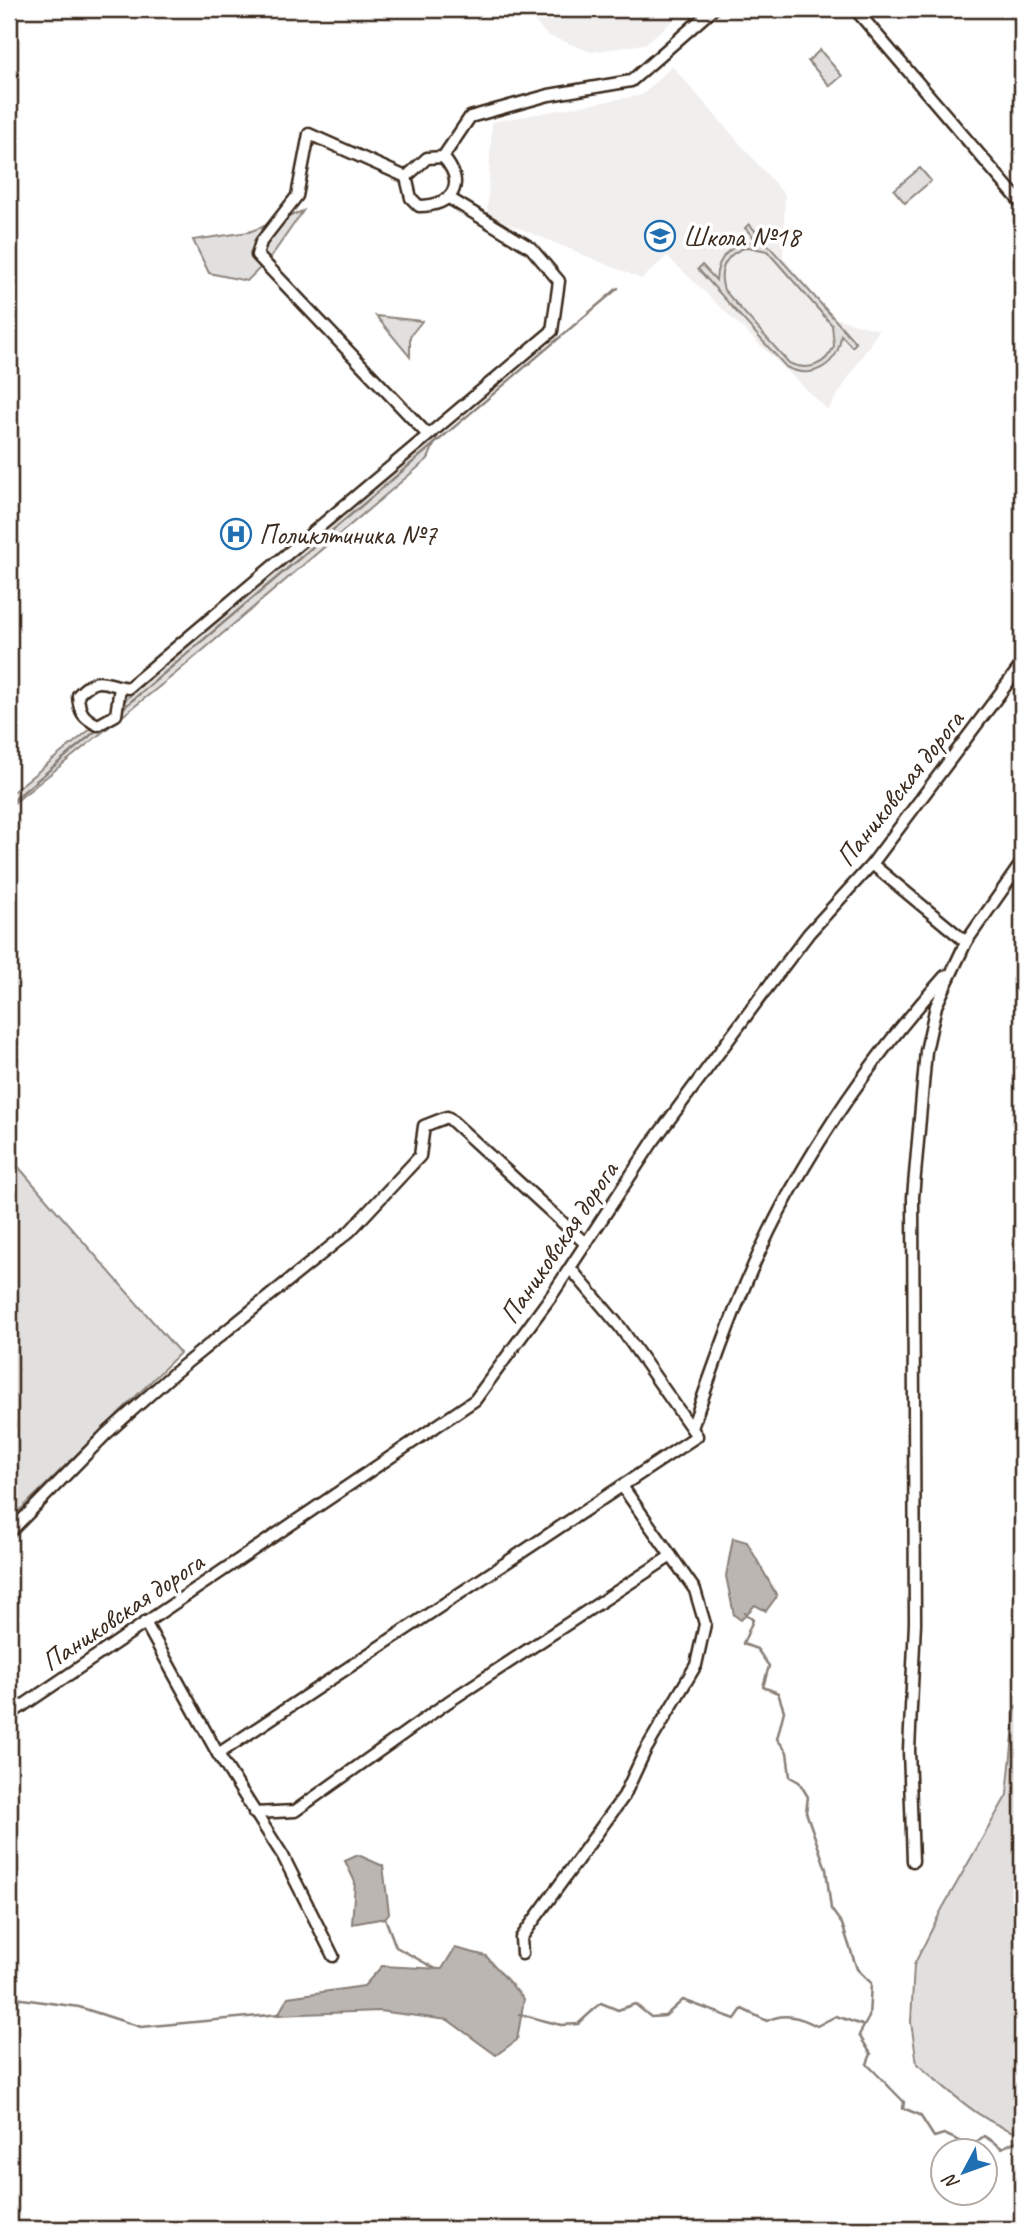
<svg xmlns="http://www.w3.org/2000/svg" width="1031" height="2238" viewBox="0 0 1031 2238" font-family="Caveat,sans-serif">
  <rect width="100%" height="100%" fill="#fff"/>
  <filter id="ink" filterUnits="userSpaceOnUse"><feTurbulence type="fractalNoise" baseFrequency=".0143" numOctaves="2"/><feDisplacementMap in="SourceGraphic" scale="14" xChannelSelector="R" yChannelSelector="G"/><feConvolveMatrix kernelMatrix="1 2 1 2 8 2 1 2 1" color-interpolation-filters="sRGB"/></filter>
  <g filter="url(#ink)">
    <g fill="#f1efee">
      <polygon points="523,9 687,9 645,44 591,52 547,35"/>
      <polygon points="672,66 785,195 783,258 835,318 879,330 828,410 667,256 642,279 487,215 492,122 642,95"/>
    </g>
    <g fill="#e2e0de" stroke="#8e857e" stroke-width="2" fill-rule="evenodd">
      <polygon points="820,50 842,76 830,86 808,61"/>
      <polygon points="920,168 931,181 905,203 894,190"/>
      <polygon points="303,211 270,258 247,281 209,273 193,240 249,232"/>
      <path d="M749,224L856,343L852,347L841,335C839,364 813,381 786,367L698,269L702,265L716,280C717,255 734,241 758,242L745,228ZM748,247L767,251L832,325L834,346C826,365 808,372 789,363L724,290C717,269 727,252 748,247Z"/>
      <polygon points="376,316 422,321 410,336 410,357"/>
      <polygon points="441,429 428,459 175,674 9,807 9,795 119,706 181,648"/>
      <polygon points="9,1156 180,1353 9,1521"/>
      <path d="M1016,1706H1022V2134C982,2125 948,2089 917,2064L911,2022L914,1965L942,1909L1007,1795Z"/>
    </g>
    <g fill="#bcb6b3" stroke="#887e77" stroke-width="2">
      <polygon points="733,1538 747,1542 777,1596 766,1611 755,1605 741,1620 734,1615 726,1576"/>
      <polygon points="358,1855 383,1866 389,1913 385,1918 352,1924 355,1882 345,1861"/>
      <polygon points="455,1948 486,1956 524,1999 517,2040 496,2055 448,2020 379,2011 278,2015 288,1997 364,1986 382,1966 442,1969"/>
    </g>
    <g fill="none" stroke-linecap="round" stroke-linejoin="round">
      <g stroke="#887e77" stroke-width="2.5">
        <polyline points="122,709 618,288"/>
        <polyline points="9,804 98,729"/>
        <polyline points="745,1613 753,1620 743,1644 757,1649 769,1666 763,1687 778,1693 784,1711 777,1739 787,1752 790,1777 799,1782 808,1797 806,1812 826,1869 831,1909 842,1924 857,1969 871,1983 869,2017 859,2035 871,2054 867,2064 904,2102 903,2108 920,2115 934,2137 944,2134 971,2146 984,2136 1002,2148 1022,2138"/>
        <polyline points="385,1918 396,1947 436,1969"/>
        <polyline points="9,1993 22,1999 79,2007 141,2027 280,2014"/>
        <path d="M519,2014L561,2025L578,2024L601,2003L618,2010L635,2004L651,2017L665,2016L683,2000L735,2019L742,2009L767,2021C784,2012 800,2017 817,2026L836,2016L862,2025"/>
      </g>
      <g stroke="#3b2a1e" stroke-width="15">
        <g id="minor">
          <polyline points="855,9 1022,204"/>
          <path d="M443,157C467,184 453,206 419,206L411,198L406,177L427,158L443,157L470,117L549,95L631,81L713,9"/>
          <polyline points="406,177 309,134 297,196 261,242 257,255 428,435"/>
          <path d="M120,687L116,715L98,725C83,718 79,712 78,695C98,673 105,685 128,688L552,331L559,281L531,248L449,198"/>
          <polyline points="872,864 966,942 936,1006 926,1051 913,1197 915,1623 909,1750 913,1861"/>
          <polyline points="966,942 1022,862"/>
          <path d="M692,1428C720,1348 748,1266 790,1192C833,1115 886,1041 945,976"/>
          <polyline points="9,1533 106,1434 174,1373 350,1231 420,1156 424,1126 447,1117 450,1119 586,1244"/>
          <polyline points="145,1622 218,1754 283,1856 333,1956"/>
          <polyline points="9,1715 475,1400 552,1295 652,1143 761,996 809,933 872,864 1022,664"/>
          <polyline points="218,1754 697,1436 620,1327 570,1268"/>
          <polyline points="254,1813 295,1811 448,1702 671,1556"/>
          <polyline points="522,1954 521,1938 624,1796 645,1751 696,1665 705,1624 695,1590 622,1486"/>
        </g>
      </g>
      <use href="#minor" stroke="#fff" stroke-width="10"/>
    </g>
  </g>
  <defs>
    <g id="school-ring" transform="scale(1.575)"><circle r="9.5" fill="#fff" stroke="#1f6fb2" stroke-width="1.5"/><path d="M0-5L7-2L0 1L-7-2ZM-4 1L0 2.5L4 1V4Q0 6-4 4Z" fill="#1f6fb2"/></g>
    <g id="hospital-ring" transform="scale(1.575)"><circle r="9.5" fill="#fff" stroke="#1f6fb2" stroke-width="1.5"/><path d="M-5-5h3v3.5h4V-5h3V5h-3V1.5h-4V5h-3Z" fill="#1f6fb2"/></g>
  </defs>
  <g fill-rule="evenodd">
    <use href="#school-ring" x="660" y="236"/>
    <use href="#hospital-ring" x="236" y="534"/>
  </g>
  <g text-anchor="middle" stroke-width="7" stroke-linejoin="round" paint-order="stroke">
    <g font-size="28" fill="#3b2a1e" stroke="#fff" text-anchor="start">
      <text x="683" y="246">Школа №18</text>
      <text x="259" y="544">Поликлтиника №7</text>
    </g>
    <g font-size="28" fill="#3b2a1e" stroke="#fff">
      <text transform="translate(899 788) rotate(-52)" y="10">Паниковская дорога</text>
      <text transform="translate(558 1242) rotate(-56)" y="10">Паниковская дорога</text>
      <text transform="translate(122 1611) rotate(-34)" y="10">Паниковская дорога</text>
    </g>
  </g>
  <rect width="1031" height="2238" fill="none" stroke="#fff" stroke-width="35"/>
  <rect x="18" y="18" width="996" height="2203" fill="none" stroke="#3b2a1e" stroke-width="2.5" filter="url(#ink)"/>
  <g transform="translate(964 2172) rotate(229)"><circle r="33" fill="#ffffff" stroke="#b1aaa5" stroke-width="2"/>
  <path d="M0-5L12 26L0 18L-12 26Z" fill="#1f6fb2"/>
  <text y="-10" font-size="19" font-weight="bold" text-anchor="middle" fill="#3b2a1e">N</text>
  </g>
</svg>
